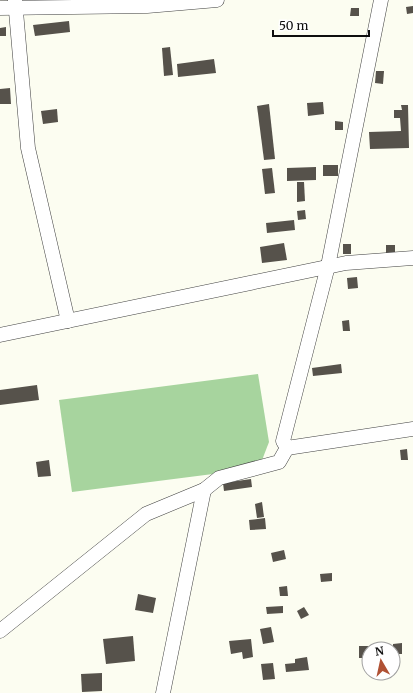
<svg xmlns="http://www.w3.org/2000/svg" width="413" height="693" viewBox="0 0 413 693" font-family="Merriweather,serif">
  <rect width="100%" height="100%" fill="#fcfdf1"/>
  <polygon fill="#a7d49e" points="258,374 269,442 259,468 72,492 59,400"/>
  <g fill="#56524b">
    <polygon points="413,6 413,13 407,14 406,7"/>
    <polygon points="351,8 359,8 359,16 350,16"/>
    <polygon points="69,21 70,32 35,36 33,25"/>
    <polygon points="6,27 6,36 0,36 0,28"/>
    <polygon points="170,47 173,75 164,76 162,48"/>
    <polygon points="214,59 216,73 178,77 177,64"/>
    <polygon points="376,71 384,71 383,84 375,83"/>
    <polygon points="10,88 11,104 0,104 0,89"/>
    <polygon points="323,102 324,114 308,116 307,103"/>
    <polygon points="269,104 275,159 264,160 257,106"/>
    <polygon points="401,105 408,105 409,148 370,149 369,132 401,131 400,118 394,118 394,110 402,110"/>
    <polygon points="57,109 58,122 43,124 41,111"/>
    <polygon points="335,121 343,122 343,130 335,130"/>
    <rect x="323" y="165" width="15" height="11"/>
    <polygon points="316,167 316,180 287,181 287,168"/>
    <polygon points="272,168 275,193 265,194 262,169"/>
    <polygon points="297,182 304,182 305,201 297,202"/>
    <polygon points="305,210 306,219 298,220 297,211"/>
    <polygon points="294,220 295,230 267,233 266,223"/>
    <polygon points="284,243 287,260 262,263 260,247"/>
    <rect x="343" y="244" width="8" height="10"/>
    <rect x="386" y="245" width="9" height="8"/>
    <polygon points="357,277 358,288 348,289 347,278"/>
    <polygon points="349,320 350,331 343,331 342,321"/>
    <polygon points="341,364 342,373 313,376 312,368"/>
    <polygon points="37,385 39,400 0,405 0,390"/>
    <polygon points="407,449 408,460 401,460 400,450"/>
    <polygon points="49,460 51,476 38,477 36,462"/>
    <polygon points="251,479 252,487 224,491 223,483"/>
    <polygon points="262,502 264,517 257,518 255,504"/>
    <polygon points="265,518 266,529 250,530 249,520"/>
    <polygon points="284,550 286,559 273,562 271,553"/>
    <polygon points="332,573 332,581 321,582 320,574"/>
    <polygon points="287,586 288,596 280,596 279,587"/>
    <polygon points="138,594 156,598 153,613 135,610"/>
    <polygon points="283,606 283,613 267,614 266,607"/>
    <polygon points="304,607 309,615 301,619 297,611"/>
    <polygon points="271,627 274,642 263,644 260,629"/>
    <polygon points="133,636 135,661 106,664 103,639"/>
    <polygon points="251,639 253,657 243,659 242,652 231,654 229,641"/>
    <polygon points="402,643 402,654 393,654 393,644"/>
    <polygon points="359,646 371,646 371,649 369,649 369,658 359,658"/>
    <polygon points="307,657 309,670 286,672 285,664 295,663 295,659"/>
    <polygon points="273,663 275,679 263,680 261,664"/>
    <polygon points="102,673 102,691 82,692 81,674"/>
  </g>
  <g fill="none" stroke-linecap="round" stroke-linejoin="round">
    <g stroke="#414141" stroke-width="15">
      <g id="street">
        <polyline points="15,0 28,148 68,321"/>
        <polyline points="381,0 328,266 283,441 287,448 413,429"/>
        <polyline points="0,8 147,6 217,0"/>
        <polyline points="0,335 346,263 413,258"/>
        <polyline points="0,631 146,514 204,490 219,478 279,462 287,448"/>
        <polyline points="163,693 204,490"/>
      </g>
    </g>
    <use href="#street" stroke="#fff" stroke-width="14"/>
  </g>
  <g transform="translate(381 661) rotate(351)"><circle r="19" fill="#ffffff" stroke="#9f9f9f"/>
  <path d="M0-3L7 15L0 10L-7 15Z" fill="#b05134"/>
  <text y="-6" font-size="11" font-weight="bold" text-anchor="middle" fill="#0e0e0e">N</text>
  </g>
  <path d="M273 30v6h96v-6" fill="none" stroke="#0e0e0e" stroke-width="2"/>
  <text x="279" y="30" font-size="12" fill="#0e0e0e" stroke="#ffffff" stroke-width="3" paint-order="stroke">50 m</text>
</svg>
